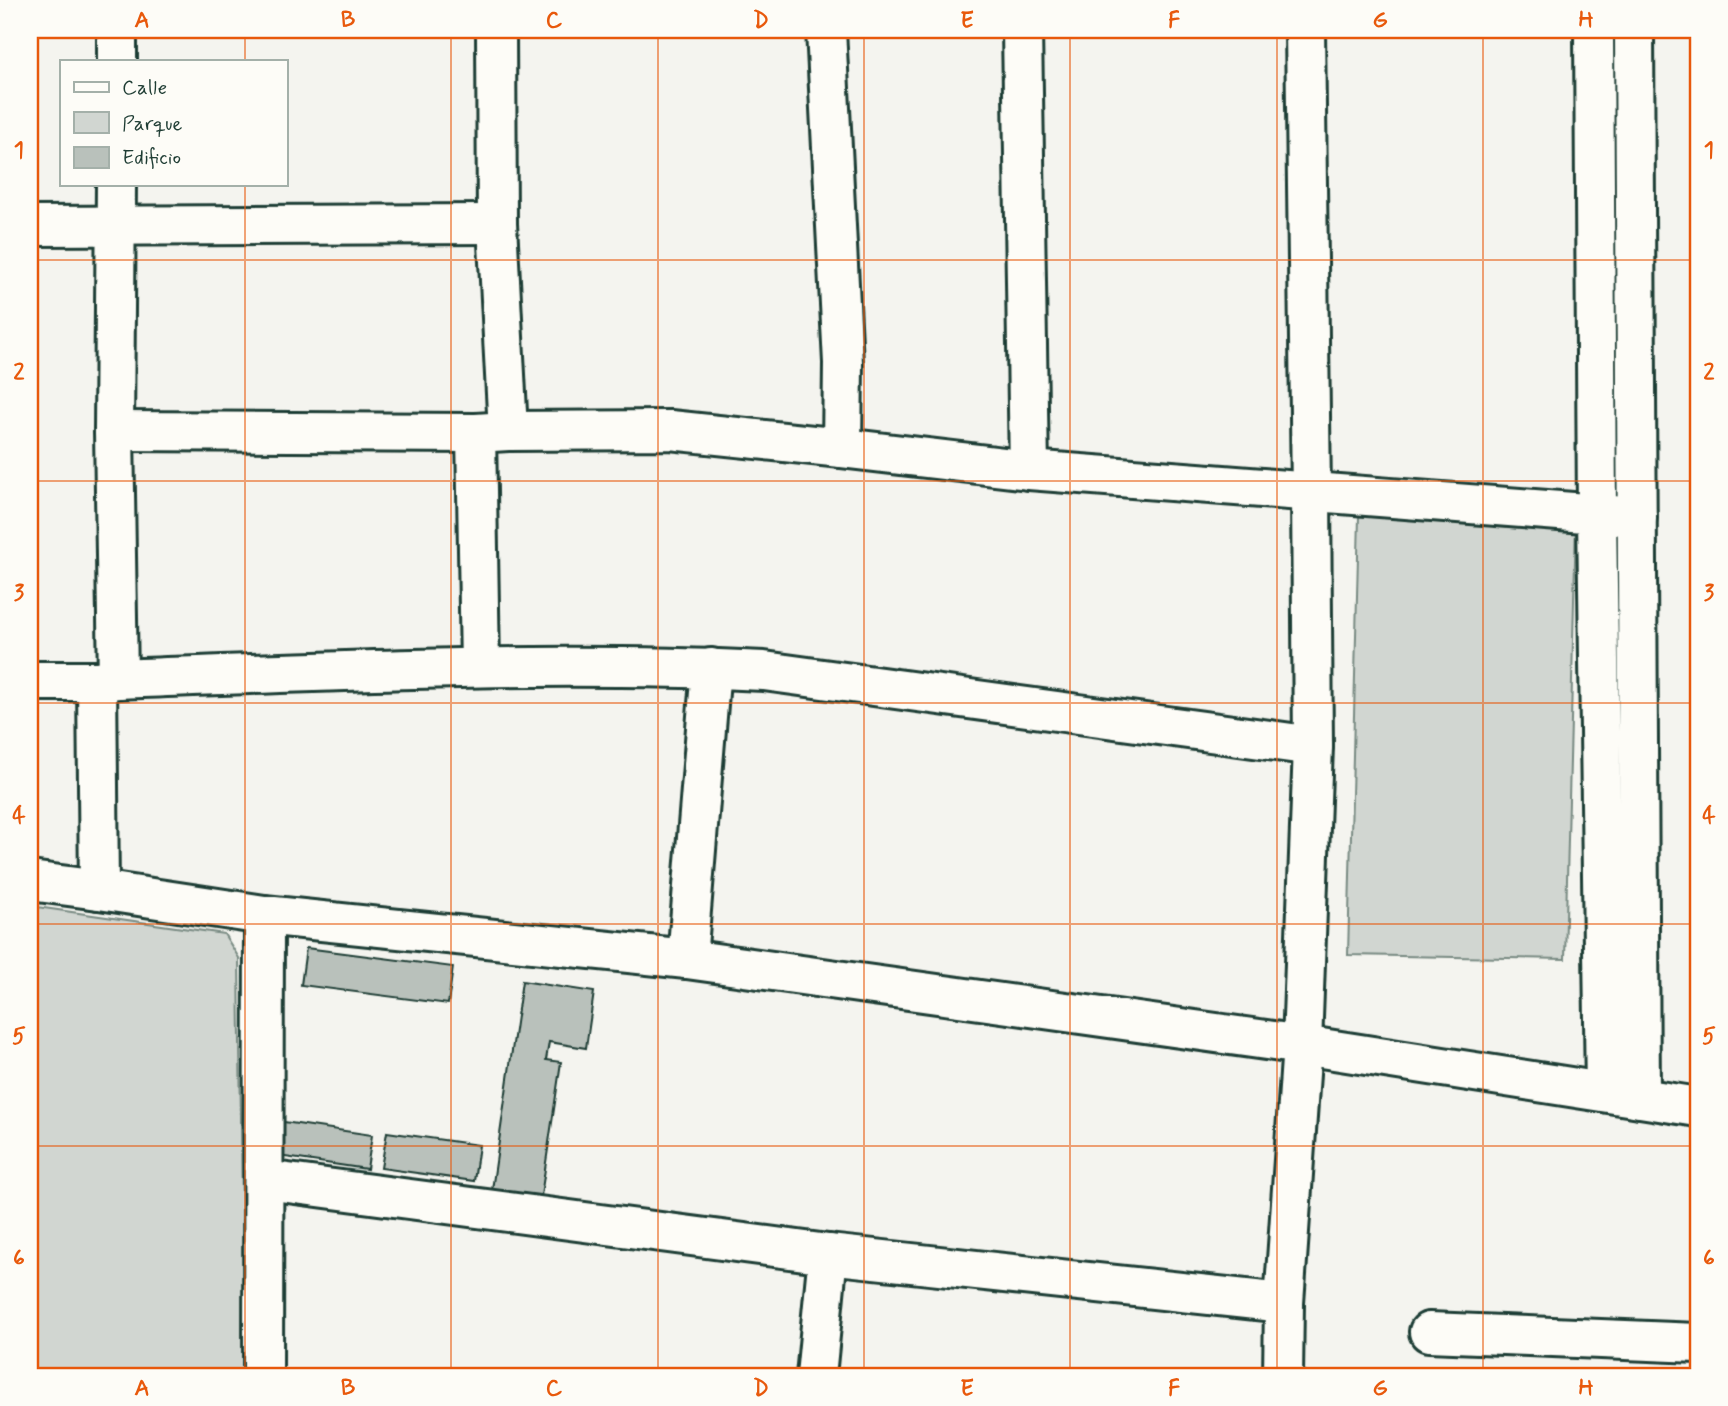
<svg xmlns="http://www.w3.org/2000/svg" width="1728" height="1406" viewBox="0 0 1728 1406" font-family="Mynerve,sans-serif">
  <rect width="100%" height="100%" fill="#f4f4ef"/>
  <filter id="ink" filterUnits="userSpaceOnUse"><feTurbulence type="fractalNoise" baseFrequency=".0143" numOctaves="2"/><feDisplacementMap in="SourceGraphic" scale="14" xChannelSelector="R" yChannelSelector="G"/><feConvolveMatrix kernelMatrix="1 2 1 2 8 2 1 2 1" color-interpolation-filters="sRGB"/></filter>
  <g filter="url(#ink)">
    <g fill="#d1d6d1" stroke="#788a82" stroke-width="2">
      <polygon points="1359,516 1576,521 1565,959 1348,955"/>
      <polygon points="30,906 224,934 239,958 244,1376 30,1376"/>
    </g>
    <g fill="#b9c1bb" stroke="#1f3d34" stroke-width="2">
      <polygon points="306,948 453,967 448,1004 301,985"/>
      <polygon points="522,981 594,992 586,1048 549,1042 546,1060 561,1062 541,1196 492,1190"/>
      <polygon points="284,1122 372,1135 367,1169 278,1156"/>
      <polygon points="387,1132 479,1145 474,1181 381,1168"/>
    </g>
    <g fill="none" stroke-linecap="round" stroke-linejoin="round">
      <g stroke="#1f3d34" stroke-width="44">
        <g id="minor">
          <polyline points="496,30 497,224 508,431"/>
          <polyline points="826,30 843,363 842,448"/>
          <polyline points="1022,30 1029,470"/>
          <polyline points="1594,30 1597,514 1605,1092"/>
          <polyline points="1634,30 1640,1098"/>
          <polyline points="117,61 117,30"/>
          <polyline points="116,184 114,431 118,679"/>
          <polyline points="30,226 497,224"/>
          <polyline points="114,431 476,433 508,431 670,430 842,448 1029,470 1637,517"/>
          <polyline points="476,433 480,666"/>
          <path d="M30,681H97L118,679C333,671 549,661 764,671L1313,746"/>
          <polyline points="97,681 99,890"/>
          <polyline points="30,881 99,890 264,915 687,959 1302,1045 1698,1107"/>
          <polyline points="687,959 711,668"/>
          <polyline points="265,1180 828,1254 1284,1303"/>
          <polyline points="1429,1332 1698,1343"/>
          <polyline points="263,1376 264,915"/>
          <polyline points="816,1376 828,1254"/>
          <polyline points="1283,1376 1284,1303 1302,1045 1313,746 1311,492 1305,30"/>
        </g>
      </g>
      <use href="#minor" stroke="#fdfcf7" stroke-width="38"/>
    </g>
  </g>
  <path fill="none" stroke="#e8590c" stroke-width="2" stroke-opacity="0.55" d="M245,30V61M451,30V1376M658,30V1376M864,30V1376M1070,30V1376M1277,30V1376M1483,30V1376M245,184V1376M30,260H1698M30,481H1698M30,703H1698M30,924H1698M30,1146H1698"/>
  <rect width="1728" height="1406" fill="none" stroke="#fdfcf7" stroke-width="77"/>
  <rect x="60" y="60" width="228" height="126" fill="#fdfcf7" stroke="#a4b0a9" stroke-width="2"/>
  <rect x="74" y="82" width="35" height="10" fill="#fdfcf7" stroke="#a4b0a9" stroke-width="2"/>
  <text x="122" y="94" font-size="21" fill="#1f3d34">Calle</text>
  <rect x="74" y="112" width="35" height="21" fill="#d1d6d1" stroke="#a4b0a9" stroke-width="2"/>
  <text x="122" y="130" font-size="21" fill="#1f3d34">Parque</text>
  <rect x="74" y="147" width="35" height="21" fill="#b9c1bb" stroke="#a4b0a9" stroke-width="2"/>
  <text x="122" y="164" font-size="21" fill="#1f3d34">Edificio</text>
  <rect x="38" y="38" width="1652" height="1330" fill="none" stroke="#e8590c" stroke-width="2.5"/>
  <g font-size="23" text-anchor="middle" font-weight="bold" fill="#e8590c">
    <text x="142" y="27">A</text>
    <text x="348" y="27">B</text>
    <text x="554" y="27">C</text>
    <text x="761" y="27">D</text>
    <text x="967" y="27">E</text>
    <text x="1174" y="27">F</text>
    <text x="1380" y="27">G</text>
    <text x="1586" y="27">H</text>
    <text x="19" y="157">1</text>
    <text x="1709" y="157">1</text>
    <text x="19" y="379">2</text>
    <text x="1709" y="379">2</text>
    <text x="19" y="600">3</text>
    <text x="1709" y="600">3</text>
    <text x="19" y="822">4</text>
    <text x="1709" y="822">4</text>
    <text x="19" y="1043">5</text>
    <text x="1709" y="1043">5</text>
    <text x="19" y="1265">6</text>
    <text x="1709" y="1265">6</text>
    <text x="142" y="1395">A</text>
    <text x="348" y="1395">B</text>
    <text x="554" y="1395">C</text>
    <text x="761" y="1395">D</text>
    <text x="967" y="1395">E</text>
    <text x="1174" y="1395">F</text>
    <text x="1380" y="1395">G</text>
    <text x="1586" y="1395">H</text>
  </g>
</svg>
